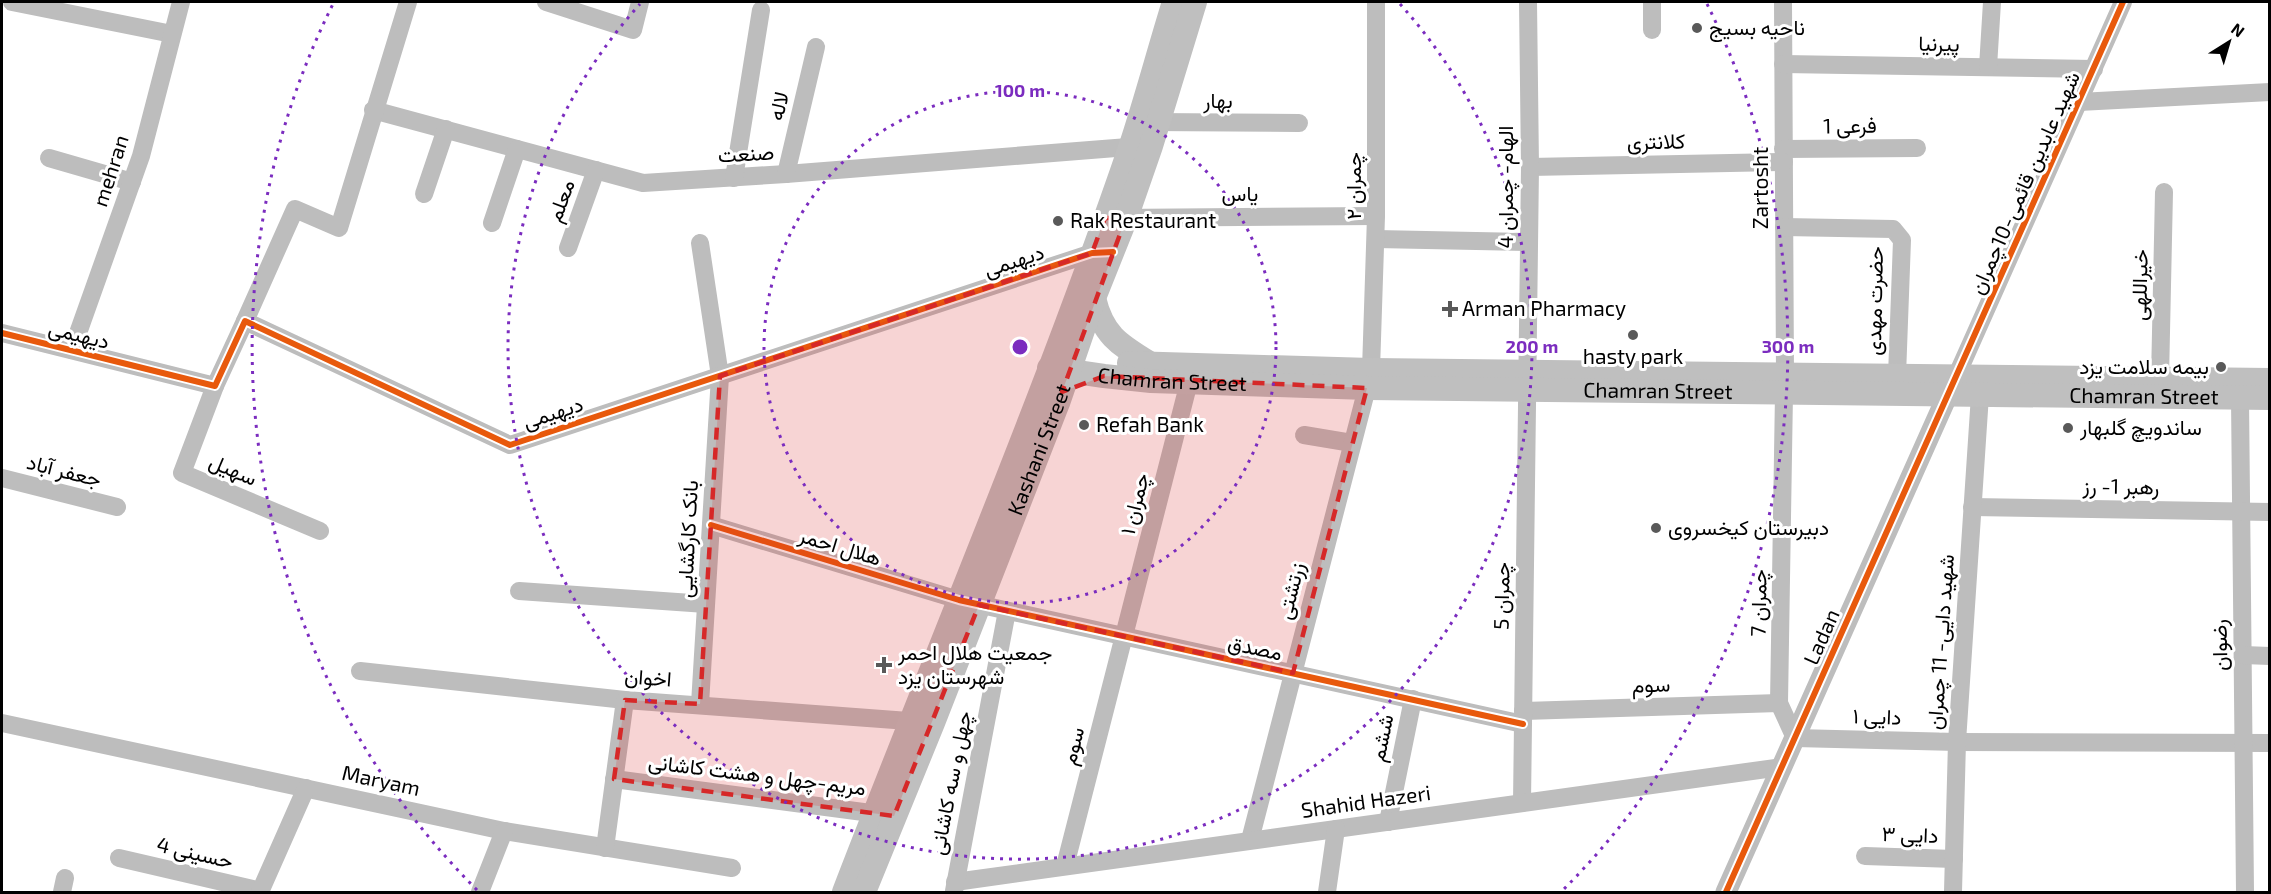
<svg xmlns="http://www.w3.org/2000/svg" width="2271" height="894" viewBox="0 0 2271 894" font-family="'Exo 2',Vazirmatn,sans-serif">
  <rect width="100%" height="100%" fill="#fff"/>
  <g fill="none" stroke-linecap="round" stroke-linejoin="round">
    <g stroke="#bdbdbd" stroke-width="18">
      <polyline points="12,2 172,34"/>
      <polyline points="546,2 633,30 640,2"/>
      <polyline points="1783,2 1785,375"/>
      <polyline points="1652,30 1652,2"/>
      <polyline points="1783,64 2094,69"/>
      <polyline points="1988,67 1992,2"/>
      <polyline points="2079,102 2270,92"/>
      <polyline points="373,110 643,183 786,174 1141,146"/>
      <polyline points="1148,122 1299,123"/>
      <polyline points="1783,149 1917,148"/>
      <polyline points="49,158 132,182"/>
      <polyline points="1530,167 1784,162"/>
      <polyline points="786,174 816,47"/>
      <polyline points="734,178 761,10"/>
      <polyline points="424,194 446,129"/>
      <polyline points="1114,218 1376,216"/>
      <polyline points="492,223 517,149"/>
      <polyline points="1784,227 1893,229 1902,240 1897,376"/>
      <polyline points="1376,239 1529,242"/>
      <polyline points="700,243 720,376 700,704"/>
      <polyline points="568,248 596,170"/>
      <polyline points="245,321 295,209 339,228 408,2"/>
      <polyline points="2,333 215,386 245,321 510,445 1092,253 1103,252"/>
      <polyline points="72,350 141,156 181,2"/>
      <polyline points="1371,370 1376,216 1376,2"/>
      <polyline points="2160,379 2164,192"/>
      <polyline points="215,386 182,473 320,531"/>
      <polyline points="1952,386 2123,2"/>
      <polyline points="1784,393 1779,703 1795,738 1957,742 2270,743"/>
      <polyline points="2240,398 2245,892"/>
      <polyline points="1304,435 1352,443"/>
      <polyline points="2,478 117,507"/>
      <polyline points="1972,507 2270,512"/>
      <polyline points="711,525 959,600 1523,724"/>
      <polyline points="519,591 706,604"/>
      <polyline points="2243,655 2270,656"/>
      <polyline points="360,671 625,700 922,722"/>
      <polyline points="1523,711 1779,703"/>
      <polyline points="2,723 504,831 732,868"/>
      <polyline points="614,779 886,815"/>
      <polyline points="1522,803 1530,167 1528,2"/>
      <polyline points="1388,822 1413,699"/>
      <polyline points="1250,840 1367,388"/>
      <polyline points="605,848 625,700"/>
      <polyline points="1865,856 1954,859"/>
      <polyline points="119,858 261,891"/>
      <polyline points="1065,866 1189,382"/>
      <polyline points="955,882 1782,767"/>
      <polyline points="954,891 1007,611"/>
      <polyline points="62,892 65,878"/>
      <polyline points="260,892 306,788"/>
      <polyline points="480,892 504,831"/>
      <polyline points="1327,892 1336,829"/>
      <polyline points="1953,892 1957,742 1980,395"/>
    </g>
    <polyline stroke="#bdbdbd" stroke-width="21" points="1726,892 1948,394"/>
    <g stroke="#bfbfbf" stroke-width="24">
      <path d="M1094,298C1103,336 1120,345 1151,364"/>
      <polyline points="1129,363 1371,370 2270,380"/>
      <path id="s1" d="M1049,368L1104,376L1151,381L1367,388L2270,398"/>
      <path d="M844,892C939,645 1044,399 1130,148C1146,100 1159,50 1174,2"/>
      <path id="s2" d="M864,892L933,723L1058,403L1094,298L1126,218L1151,146L1195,2"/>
    </g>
    <g stroke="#fff" stroke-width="10">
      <g id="cycleway">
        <polyline points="2,333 215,386 245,321 510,445 1092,253 1113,252"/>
        <polyline points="711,525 959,600 1523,724"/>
        <polyline points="1726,892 2123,2"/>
      </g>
    </g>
    <use href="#cycleway" stroke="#e8590c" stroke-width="6"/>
  </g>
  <path fill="#d62828" fill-opacity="0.2" stroke="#d62828" stroke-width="4.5" stroke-dasharray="12 8" stroke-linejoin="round" d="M1105,218H1126L1062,392L1104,376L1367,388L1293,673L979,605L894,816L614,779L625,700L700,704L720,376L1092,253Z"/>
  <g fill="none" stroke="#7b2cbf" stroke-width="3" stroke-dasharray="3 6">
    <circle cx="1020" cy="347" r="256"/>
    <path d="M1400 4A512 512 0 1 1 640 4"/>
    <path d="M477 890A768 768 0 0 1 333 4M1707 4A768 768 0 0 1 1563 890"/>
  </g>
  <g fill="#595959" stroke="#fff" stroke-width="2">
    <circle cx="1697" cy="28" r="6"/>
    <circle cx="1058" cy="221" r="6"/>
    <path d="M1447 300h6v6h6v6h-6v6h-6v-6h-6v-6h6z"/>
    <circle cx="1633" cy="335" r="6"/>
    <circle cx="2221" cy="367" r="6"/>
    <circle cx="1084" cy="425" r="6"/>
    <circle cx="2068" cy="428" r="6"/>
    <circle cx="1656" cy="528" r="6"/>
    <path d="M881 656h6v6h6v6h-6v6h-6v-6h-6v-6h6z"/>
  </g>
  <g text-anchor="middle" stroke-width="6" stroke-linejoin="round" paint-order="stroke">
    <g font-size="21" fill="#000" stroke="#fff" text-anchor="start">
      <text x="1709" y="35">ناحیه بسیج</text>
      <text x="1070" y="228">Rak Restaurant</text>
      <text x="1462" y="316">Arman Pharmacy</text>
      <text x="1633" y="364" text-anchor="middle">hasty park</text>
      <text x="2209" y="374" text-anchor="end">بيمه سلامت يزد</text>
      <text x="1096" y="432">Refah Bank</text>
      <text x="2080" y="435">ساندویچ گلبهار</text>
      <text x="1668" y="535">دبیرستان کیخسروی</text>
      <text x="898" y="660">جمعیت هلال احمر<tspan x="898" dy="24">شهرستان یزد</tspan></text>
    </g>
    <g font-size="21" fill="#000" stroke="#fff">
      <text transform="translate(1939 44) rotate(1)" y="7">پیرنیا</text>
      <text x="1218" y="108">بهار</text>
      <text transform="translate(779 106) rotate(-77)" y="7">لاله</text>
      <text transform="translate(1850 126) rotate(-1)" y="7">فرعی 1</text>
      <text transform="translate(1656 142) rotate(-1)" y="7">کلانتری</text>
      <text transform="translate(746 154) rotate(-3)" y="7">صنعت</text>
      <text transform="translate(111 171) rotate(-72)" y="7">mehran</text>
      <text transform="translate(2025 183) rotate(-66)" y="7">شهید عابدین قائمی-10چمران</text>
      <text transform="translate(1354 186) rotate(-90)" y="7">چمران ۲</text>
      <text transform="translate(1506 187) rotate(-90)" y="7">الهام- چمران 4</text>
      <text transform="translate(1761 188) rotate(-90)" y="7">Zartosht</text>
      <text x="1240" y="201">یاس</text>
      <text transform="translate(561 201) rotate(-70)" y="7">معلم</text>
      <text transform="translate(1014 261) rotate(-18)" y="7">دیهیمی</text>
      <text transform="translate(2140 285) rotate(-89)" y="7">خیراللهی</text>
      <text transform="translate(1875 301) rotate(-89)" y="7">حضرت مهدی</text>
      <text transform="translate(79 335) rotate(14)" y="7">دیهیمی</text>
      <text dy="7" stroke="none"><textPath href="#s1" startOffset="124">Chamran Street</textPath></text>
      <text dy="7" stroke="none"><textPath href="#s1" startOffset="610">Chamran Street</textPath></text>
      <text dy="7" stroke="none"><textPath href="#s1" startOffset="1096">Chamran Street</textPath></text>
      <text transform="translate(553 413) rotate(-18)" y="7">دیهیمی</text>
      <text dy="7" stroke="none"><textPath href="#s2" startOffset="476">Kashani Street</textPath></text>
      <text transform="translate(233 470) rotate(23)" y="7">سهیل</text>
      <text transform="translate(64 471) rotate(14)" y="7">جعفر آباد</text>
      <text transform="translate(2121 487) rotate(1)" y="7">رهبر 1- رز</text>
      <text transform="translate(1135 504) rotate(-76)" y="7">چمران ۱</text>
      <text transform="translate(688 539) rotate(-87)" y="7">بانک کارگشایی</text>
      <text transform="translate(840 547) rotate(17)" y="7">هلال احمر</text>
      <text transform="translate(1291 591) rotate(-76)" y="7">زرتشتی</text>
      <text transform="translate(1502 596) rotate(-89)" y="7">چمران 5</text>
      <text transform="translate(1759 603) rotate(-89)" y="7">چمران 7</text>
      <text transform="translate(1822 637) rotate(-66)" y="7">Ladan</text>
      <text transform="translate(1941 642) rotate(-86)" y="7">شهید دایی- 11 چمران</text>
      <text transform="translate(2220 645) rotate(-91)" y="7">رضوان</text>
      <text transform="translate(1255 648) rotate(12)" y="7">مصدق</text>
      <text transform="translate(648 678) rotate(4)" y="7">اخوان</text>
      <text transform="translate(1651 685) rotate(-2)" y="7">سوم</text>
      <text transform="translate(1877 717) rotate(2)" y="7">دایی ۱</text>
      <text transform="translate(1382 738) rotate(-78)" y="7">ششم</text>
      <text transform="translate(1073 746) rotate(-76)" y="7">سوم</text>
      <text transform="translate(757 775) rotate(7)" y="7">مریم-چهل و هشت کاشانی</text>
      <text transform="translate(381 781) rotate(12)" y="7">Maryam</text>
      <text transform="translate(951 783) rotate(-79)" y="7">چهل و سه کاشانی</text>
      <text transform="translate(1366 802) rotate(-8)" y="7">Shahid Hazeri</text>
      <text transform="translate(1910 835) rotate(2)" y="7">دایی ۳</text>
      <text transform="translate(195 853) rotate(13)" y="7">حسینی 4</text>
    </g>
  </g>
  <circle cx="1020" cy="347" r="9" fill="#7b2cbf" stroke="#fff" stroke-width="3"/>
  <g font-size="18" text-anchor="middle" font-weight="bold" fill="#7b2cbf" stroke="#fff" stroke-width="6" stroke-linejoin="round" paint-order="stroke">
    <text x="1020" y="97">100 m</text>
    <text x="1532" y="353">200 m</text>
    <text x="1788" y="353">300 m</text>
  </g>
  <rect width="2271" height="894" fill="none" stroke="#000000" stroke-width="6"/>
  <g transform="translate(2229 42) rotate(37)" stroke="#ffffff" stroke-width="4.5" paint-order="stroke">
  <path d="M0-4.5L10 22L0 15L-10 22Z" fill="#000000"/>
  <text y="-9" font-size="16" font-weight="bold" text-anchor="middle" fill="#000000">N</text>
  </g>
</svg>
